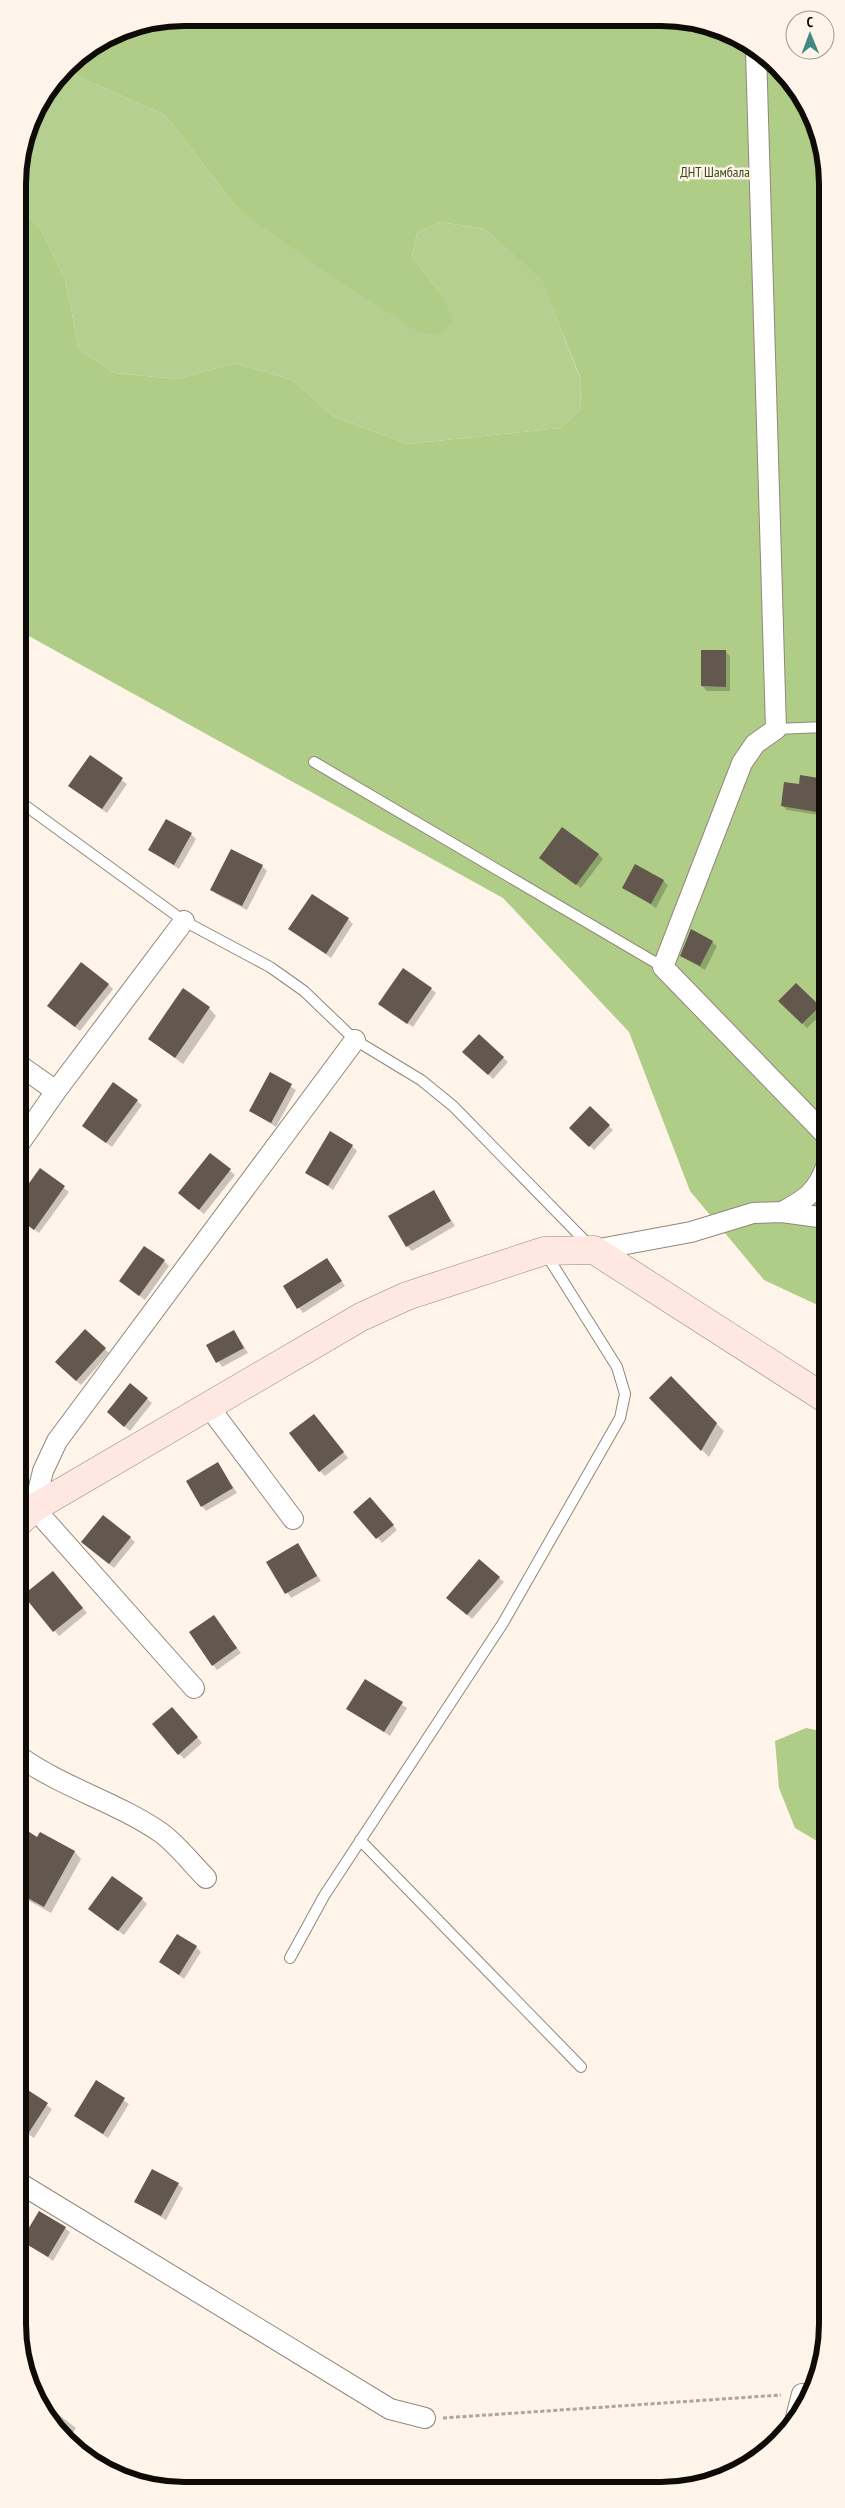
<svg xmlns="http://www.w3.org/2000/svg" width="845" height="2508" viewBox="0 0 845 2508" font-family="'PT Sans Narrow',sans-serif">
  <rect width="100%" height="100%" fill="#fef4e9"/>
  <polygon fill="#b4cf8f" points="65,71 165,115 236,207 439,291 412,257 417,233 440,222 485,229 541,278 580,378 581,409 560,428 407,444 333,416 293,380 235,363 177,379 114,373 79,349 65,279 40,227 18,209 18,174 35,111"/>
  <g fill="#b0cd88">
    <polygon points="185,18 693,21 734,35 778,66 805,101 824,152 826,1309 764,1280 690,1191 629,1032 503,898 18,630 18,209 40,227 65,279 79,349 114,373 177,379 235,363 293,380 333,416 407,444 560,428 581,409 580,377 541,279 485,229 440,222 417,233 412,257 439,291 453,319 440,335 419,332 334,278 236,207 165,115 65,71 74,59 121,30"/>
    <polygon points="806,1728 826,1732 827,1847 795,1828 779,1788 775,1741"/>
  </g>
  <g fill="#0003">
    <polygon points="725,651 730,656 730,691 707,691 702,686"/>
    <polygon points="90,757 127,784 107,813 75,790"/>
    <polygon points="802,776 825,780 825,816 787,810 782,805 800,785"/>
    <polygon points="191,834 196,839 179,869 149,850"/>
    <polygon points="598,854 603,859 581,888 545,863"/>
    <polygon points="262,866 267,871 247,910 216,894 212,889"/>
    <polygon points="663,881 668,885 656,908 623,887"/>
    <polygon points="348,919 353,924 331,958 290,929"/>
    <polygon points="712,942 717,946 705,970 681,956"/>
    <polygon points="108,984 113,989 80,1031 54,1011"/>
    <polygon points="796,985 824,1012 807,1028 780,1001"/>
    <polygon points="431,989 436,993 413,1027 384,1008"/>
    <polygon points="209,1008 216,1016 183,1064 149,1039"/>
    <polygon points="479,1035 508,1062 493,1079 464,1052"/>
    <polygon points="270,1074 296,1090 276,1127 250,1111"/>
    <polygon points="137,1101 142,1105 112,1147 84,1126"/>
    <polygon points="590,1108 613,1130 594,1150 571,1128"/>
    <polygon points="352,1146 357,1151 333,1190 307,1172"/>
    <polygon points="210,1154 235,1175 204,1214 184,1198"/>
    <polygon points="41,1170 69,1192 39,1233 19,1219"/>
    <polygon points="433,1191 455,1226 412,1251 407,1246"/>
    <polygon points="327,1260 345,1286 303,1313 284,1287"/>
    <polygon points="164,1261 169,1266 145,1300 120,1281"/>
    <polygon points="234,1331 248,1353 222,1367 208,1345"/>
    <polygon points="105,1349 109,1353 81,1385 61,1367"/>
    <polygon points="671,1378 724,1431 709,1457 651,1398"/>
    <polygon points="147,1399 152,1403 130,1431 113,1417"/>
    <polygon points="319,1420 348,1458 325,1476 320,1471"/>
    <polygon points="218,1464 237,1493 206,1511 202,1506"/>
    <polygon points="826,1501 826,1528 818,1503"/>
    <polygon points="375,1504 397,1530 382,1543 355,1512"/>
    <polygon points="130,1538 135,1542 114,1568 87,1547"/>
    <polygon points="298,1544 321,1581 291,1598 267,1562"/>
    <polygon points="58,1577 87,1613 59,1636 25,1595"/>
    <polygon points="499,1578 504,1582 472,1619 453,1602"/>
    <polygon points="214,1616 241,1653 217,1670 213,1665"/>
    <polygon points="365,1680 407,1708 390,1736 348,1708"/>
    <polygon points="177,1714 202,1743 184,1759 179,1754"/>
    <polygon points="41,1833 75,1852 81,1859 51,1913 20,1896 20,1870"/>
    <polygon points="142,1899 147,1904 124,1935 94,1913"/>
    <polygon points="196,1947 201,1952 184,1979 160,1962"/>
    <polygon points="96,2082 129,2104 108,2138 76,2116"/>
    <polygon points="20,2087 52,2109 34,2138 20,2129"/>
    <polygon points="178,2184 183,2188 166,2220 136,2202"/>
    <polygon points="65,2228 70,2232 53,2261 23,2240"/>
    <polygon points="46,2405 76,2428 67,2442 42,2410"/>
  </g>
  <g fill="#62584d">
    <polygon points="701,650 726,650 726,687 701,686"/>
    <polygon points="90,755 123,778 102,809 68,786"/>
    <polygon points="800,775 825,779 823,813 781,806 784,782 799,784"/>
    <polygon points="166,819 192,833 174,865 148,850"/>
    <polygon points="562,827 599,854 576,885 539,858"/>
    <polygon points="231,849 263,865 242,906 210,890"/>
    <polygon points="635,864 664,880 651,904 622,888"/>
    <polygon points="312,894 349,918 326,954 288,929"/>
    <polygon points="691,929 713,941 700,966 680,956"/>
    <polygon points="81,962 109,984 75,1027 47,1006"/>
    <polygon points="403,968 432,988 407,1024 378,1004"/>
    <polygon points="796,983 820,1006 802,1024 778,1001"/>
    <polygon points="183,988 210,1007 175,1058 148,1039"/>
    <polygon points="479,1034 504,1057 488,1075 462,1052"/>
    <polygon points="270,1072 292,1084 271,1123 249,1111"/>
    <polygon points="113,1082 138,1100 106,1143 82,1126"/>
    <polygon points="590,1106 610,1125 589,1147 569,1128"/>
    <polygon points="330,1131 353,1145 328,1186 305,1173"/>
    <polygon points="210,1153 231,1169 199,1210 178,1193"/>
    <polygon points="40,1168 65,1186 34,1230 19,1219 19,1197"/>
    <polygon points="434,1190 451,1221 406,1247 388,1216"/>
    <polygon points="144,1246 165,1260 139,1296 119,1281"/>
    <polygon points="327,1258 342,1281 297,1309 283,1286"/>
    <polygon points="85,1329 106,1348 76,1381 55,1362"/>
    <polygon points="234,1330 244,1348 216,1363 206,1345"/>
    <polygon points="671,1376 717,1423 701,1451 649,1398"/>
    <polygon points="130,1383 148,1398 124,1427 107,1412"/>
    <polygon points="314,1414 344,1452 319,1472 289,1433"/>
    <polygon points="218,1462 233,1488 201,1507 186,1481"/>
    <polygon points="370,1497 394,1525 376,1539 353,1512"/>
    <polygon points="103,1515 131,1537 109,1564 81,1542"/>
    <polygon points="298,1543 317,1576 285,1594 266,1562"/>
    <polygon points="479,1559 500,1577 467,1615 446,1598"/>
    <polygon points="53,1571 83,1608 53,1632 23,1595"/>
    <polygon points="214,1615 237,1648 212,1666 189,1632"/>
    <polygon points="365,1679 403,1702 384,1732 346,1709"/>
    <polygon points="172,1707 198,1737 178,1755 152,1724"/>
    <polygon points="20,1826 37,1837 40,1832 75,1851 44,1907 20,1894"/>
    <polygon points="112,1876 143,1898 118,1931 88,1909"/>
    <polygon points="177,1934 197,1946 179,1975 159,1962"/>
    <polygon points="96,2080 125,2098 103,2134 74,2116"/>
    <polygon points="20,2085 48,2103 20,2146"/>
    <polygon points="152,2169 179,2183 161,2216 134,2202"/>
    <polygon points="39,2211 66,2227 48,2257 21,2241"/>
  </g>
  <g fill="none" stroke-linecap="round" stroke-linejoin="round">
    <g stroke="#92877b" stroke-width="12">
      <g id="lane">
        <polyline points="776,729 825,727"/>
        <polyline points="314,762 663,967"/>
        <polyline points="19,801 184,921 270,967 304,991 355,1040 421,1080 453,1106 590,1246"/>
        <polyline points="360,1840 581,2067"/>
        <polyline points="290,1958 324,1896 503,1623 620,1418 625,1394 617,1367 546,1254"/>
      </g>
    </g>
    <g stroke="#92877b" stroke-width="22">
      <g id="street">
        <polyline points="756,51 776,729 755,744 742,763 663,967 826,1135"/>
        <polyline points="19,1065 56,1091 19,1144"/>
        <polyline points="56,1091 184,921"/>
        <path d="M782,1212C805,1200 817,1192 826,1167"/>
        <polyline points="594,1250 691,1232 753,1213 782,1212 826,1218"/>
        <polyline points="209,1407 293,1519"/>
        <polyline points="194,1688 34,1508 43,1471 57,1441 355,1040"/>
        <path d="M20,1757C64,1788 116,1802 160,1832C177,1844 191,1863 206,1878"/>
        <polyline points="21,2184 390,2409 425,2418"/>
        <polyline points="796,2417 802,2394"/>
      </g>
    </g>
    <g stroke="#92877b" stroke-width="29">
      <polyline id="secondary" points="20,1521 34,1508 361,1317 407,1296 544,1251 594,1250 826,1399"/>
    </g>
    <polyline stroke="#ada59c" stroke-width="3" stroke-dasharray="4 2.5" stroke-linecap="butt" points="443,2418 781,2395"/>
    <use href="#lane" stroke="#fff" stroke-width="10"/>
    <use href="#street" stroke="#fff" stroke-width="20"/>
    <use href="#secondary" stroke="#fee8e1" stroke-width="28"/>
  </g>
  <g text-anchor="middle" stroke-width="5" stroke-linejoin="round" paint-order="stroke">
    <g font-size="14" fill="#364918" stroke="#fef4e9">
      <text x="715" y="177">ДНТ Шамбала</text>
    </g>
  </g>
  <path d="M0 0H845V2508H0ZM184 26H661A158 158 0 0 1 819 184V2324A158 158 0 0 1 661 2482H184A158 158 0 0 1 26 2324V184A158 158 0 0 1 184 26Z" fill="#fef4e9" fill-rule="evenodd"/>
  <path fill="none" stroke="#0f0b07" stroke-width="6" d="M184 26H661A158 158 0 0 1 819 184V2324A158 158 0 0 1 661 2482H184A158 158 0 0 1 26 2324V184A158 158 0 0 1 184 26Z"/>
  <g transform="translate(810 35) rotate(359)"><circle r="24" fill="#fef4e9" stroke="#9e978f"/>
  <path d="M0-4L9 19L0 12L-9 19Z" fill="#418984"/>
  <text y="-8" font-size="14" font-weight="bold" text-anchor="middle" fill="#0f0b07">С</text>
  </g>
</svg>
